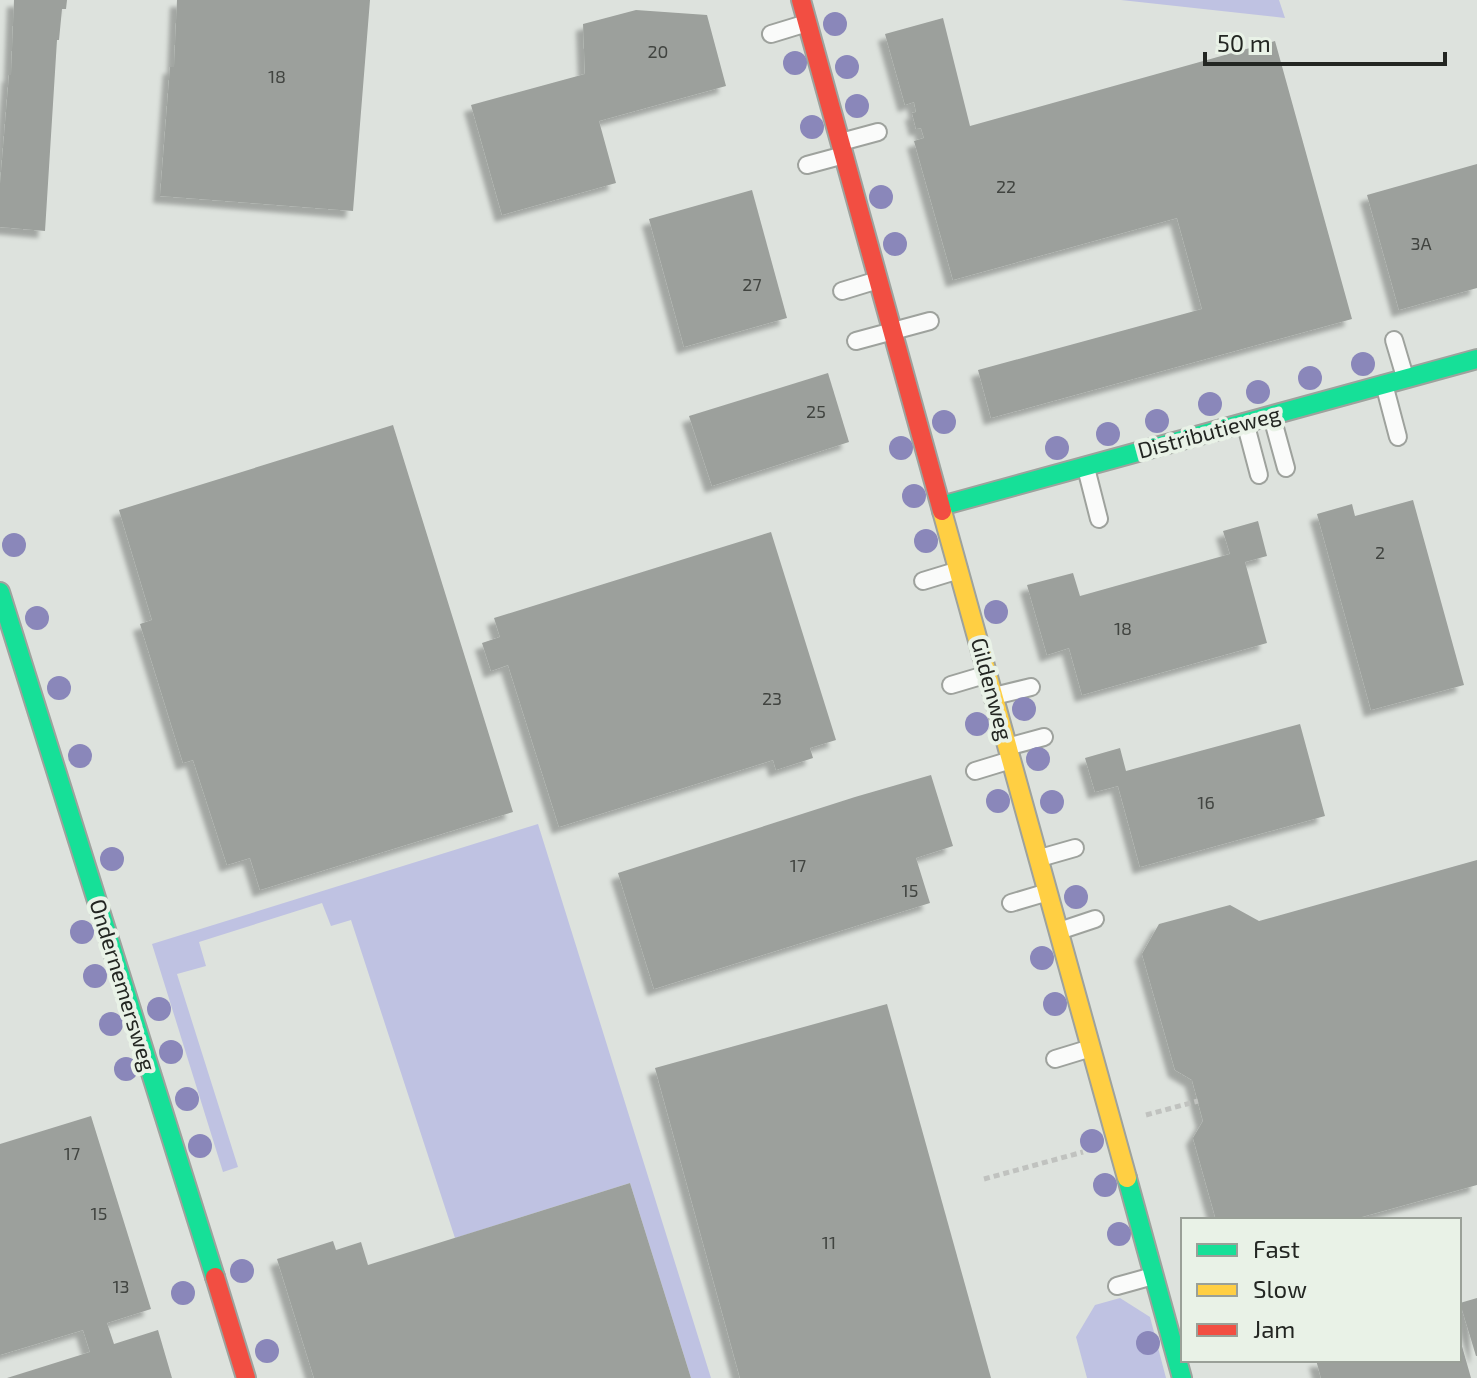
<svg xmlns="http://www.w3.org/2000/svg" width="1477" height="1378" viewBox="0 0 1477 1378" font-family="'Exo 2',sans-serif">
  <defs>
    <filter id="shadow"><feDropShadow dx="-7" dy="7" stdDeviation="2" flood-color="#0004"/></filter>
  </defs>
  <rect width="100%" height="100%" fill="#dde2dd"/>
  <g fill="#bfc2e2">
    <polygon points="1121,0 1279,0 1285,18"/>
    <polygon points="538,824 711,1378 691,1378 630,1183 455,1238 351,920 331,926 322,903 199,942 206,966 177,974 238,1167 223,1172 152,944"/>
    <polygon points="1120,1298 1150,1317 1166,1378 1087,1378 1076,1337 1095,1305"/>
  </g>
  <g fill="#9ca09c" filter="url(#shadow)">
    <polygon points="14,0 67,0 66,9 62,9 59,40 57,40 45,231 0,227 0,184 9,75 11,75"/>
    <polygon points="177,0 370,0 353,211 160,196 170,67 174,67"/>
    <polygon points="636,10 707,15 726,86 599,121 616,183 502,215 471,105 585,74 583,24"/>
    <polygon points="943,18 970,126 1275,41 1352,319 991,418 978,370 1202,309 1177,218 953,280 914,141 924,138 921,128 916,129 912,113 916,112 914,102 905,105 885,34"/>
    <polygon points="1477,164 1477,288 1399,310 1367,195"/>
    <polygon points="752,190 787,318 684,347 649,219"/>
    <polygon points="828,373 849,442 712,486 689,416"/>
    <polygon points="393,425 513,812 260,890 250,858 227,865 193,760 183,763 140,624 152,620 119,510"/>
    <polygon points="1413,500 1464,685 1371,710 1317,514 1352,504 1355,516"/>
    <polygon points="1258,521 1267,556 1245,562 1267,643 1082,695 1069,648 1047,655 1027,585 1073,573 1080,596 1230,554 1223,531"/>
    <polygon points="771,532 836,740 810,748 813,758 776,770 773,760 559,827 508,665 491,671 482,643 500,637 494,618"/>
    <polygon points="1300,724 1325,816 1140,867 1118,786 1095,792 1085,758 1120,748 1126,771"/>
    <polygon points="931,775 953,846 916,858 930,903 654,989 618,873 855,797"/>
    <polygon points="1477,860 1477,1185 1351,1220 1216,1220 1193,1138 1203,1121 1192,1080 1175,1070 1142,954 1159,924 1230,905 1259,921"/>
    <polygon points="887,1004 991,1378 740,1378 655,1068"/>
    <polygon points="91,1116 151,1309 107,1323 114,1344 158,1330 172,1378 7,1378 90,1352 83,1330 0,1355 0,1144"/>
    <polygon points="630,1183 691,1378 314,1378 277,1259 333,1241 336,1250 361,1242 368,1265"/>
    <polygon points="1477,1298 1477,1356 1476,1356 1460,1303"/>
    <polygon points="1460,1339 1471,1378 1321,1378 1316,1360 1459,1360"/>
  </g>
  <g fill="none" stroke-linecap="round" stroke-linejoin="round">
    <g stroke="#9ea29d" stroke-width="20">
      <g id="lane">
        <polyline points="771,34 807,23"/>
        <polyline points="841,142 878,132"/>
        <polyline points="807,165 844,155"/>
        <polyline points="842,291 878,280"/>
        <polyline points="1394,340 1405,377"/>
        <polyline points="856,341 930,321"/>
        <polyline points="1384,384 1398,437"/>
        <polyline points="1272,417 1286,468"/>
        <polyline points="1245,422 1259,475"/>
        <polyline points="1086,468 1099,519"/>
        <polyline points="923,581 959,570"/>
        <polyline points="951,685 988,674"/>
        <polyline points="994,696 1031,687"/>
        <polyline points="1007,747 1044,737"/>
        <polyline points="975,771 1011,760"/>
        <polyline points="1040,858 1075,848"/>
        <polyline points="1011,903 1048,892"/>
        <polyline points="1059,931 1095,919"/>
        <polyline points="1055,1059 1091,1048"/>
        <polyline points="1117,1286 1153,1276"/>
      </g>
    </g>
    <g stroke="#9ea29d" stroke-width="22">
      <g id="fast">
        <polyline points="941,506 1477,359"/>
        <polyline points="0,592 215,1277"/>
        <polyline points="1127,1178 1182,1378"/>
      </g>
    </g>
    <g stroke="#9ea29d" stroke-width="22">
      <polyline id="slow" points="942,511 1127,1178"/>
    </g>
    <g stroke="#9ea29d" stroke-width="22">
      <g id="jam">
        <polyline points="801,0 942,511"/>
        <polyline points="215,1277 246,1378"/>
      </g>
    </g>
    <g stroke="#c0c2bf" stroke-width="5" stroke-dasharray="6 4" stroke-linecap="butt">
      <polyline points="1146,1115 1198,1101"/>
      <polyline points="984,1179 1083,1152"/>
    </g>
    <use href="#lane" stroke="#fafbfa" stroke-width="16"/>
    <use href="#fast" stroke="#16e098" stroke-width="18"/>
    <use href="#slow" stroke="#ffcf43" stroke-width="18"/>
    <use href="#jam" stroke="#f24e42" stroke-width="18"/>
  </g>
  <g fill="#8a87ba">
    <circle cx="835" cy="24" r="12"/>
    <circle cx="795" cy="63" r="12"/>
    <circle cx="847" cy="67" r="12"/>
    <circle cx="857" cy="106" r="12"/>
    <circle cx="812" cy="127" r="12"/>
    <circle cx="881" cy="197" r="12"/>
    <circle cx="895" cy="244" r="12"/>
    <circle cx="1363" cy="364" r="12"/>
    <circle cx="1310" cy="378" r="12"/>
    <circle cx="1258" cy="392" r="12"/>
    <circle cx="1210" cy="404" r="12"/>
    <circle cx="1157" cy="421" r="12"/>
    <circle cx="944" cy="422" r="12"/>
    <circle cx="1108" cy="434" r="12"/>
    <circle cx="901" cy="448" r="12"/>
    <circle cx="1057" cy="448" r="12"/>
    <circle cx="914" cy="496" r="12"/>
    <circle cx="926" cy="541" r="12"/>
    <circle cx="14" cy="545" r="12"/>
    <circle cx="996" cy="612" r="12"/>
    <circle cx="37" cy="618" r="12"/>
    <circle cx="59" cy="688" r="12"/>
    <circle cx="1024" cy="709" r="12"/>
    <circle cx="977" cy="724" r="12"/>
    <circle cx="80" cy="756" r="12"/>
    <circle cx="1038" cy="759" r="12"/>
    <circle cx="998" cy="801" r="12"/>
    <circle cx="1052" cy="802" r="12"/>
    <circle cx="112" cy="859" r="12"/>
    <circle cx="1076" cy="897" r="12"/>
    <circle cx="82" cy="932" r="12"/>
    <circle cx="1042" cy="958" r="12"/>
    <circle cx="95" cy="976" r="12"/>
    <circle cx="1055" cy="1004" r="12"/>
    <circle cx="159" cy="1009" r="12"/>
    <circle cx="111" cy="1024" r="12"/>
    <circle cx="171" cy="1052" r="12"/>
    <circle cx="126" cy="1069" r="12"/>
    <circle cx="187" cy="1099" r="12"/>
    <circle cx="1092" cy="1141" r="12"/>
    <circle cx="200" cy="1146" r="12"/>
    <circle cx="1105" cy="1185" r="12"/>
    <circle cx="1119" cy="1234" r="12"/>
    <circle cx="242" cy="1271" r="12"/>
    <circle cx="183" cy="1293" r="12"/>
    <circle cx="1148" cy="1343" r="12"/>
    <circle cx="267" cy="1351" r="12"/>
  </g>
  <g text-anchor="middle" stroke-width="8" stroke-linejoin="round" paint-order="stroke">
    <g font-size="18" fill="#414440">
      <text x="658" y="58">20</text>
      <text x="277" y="83">18</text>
      <text x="1006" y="193">22</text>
      <text x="1421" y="250">3A</text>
      <text x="752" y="291">27</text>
      <text x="816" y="418">25</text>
      <text x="1380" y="559">2</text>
      <text x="1123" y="635">18</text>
      <text x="772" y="705">23</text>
      <text x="1206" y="809">16</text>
      <text x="798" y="872">17</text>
      <text x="910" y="897">15</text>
      <text x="72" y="1160">17</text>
      <text x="99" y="1220">15</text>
      <text x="829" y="1249">11</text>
      <text x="121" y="1293">13</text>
    </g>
    <g font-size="22" fill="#232622" stroke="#e9f2e7">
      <text transform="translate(1209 432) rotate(-15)" y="8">Distributieweg</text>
      <text transform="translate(992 689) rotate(75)" y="8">Gildenweg</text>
      <text transform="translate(123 985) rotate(73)" y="8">Ondernemersweg</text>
    </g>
  </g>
  <rect x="1181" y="1218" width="280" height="144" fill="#e9f2e7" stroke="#9aa098" stroke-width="2"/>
  <rect x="1197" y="1244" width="40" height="12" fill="#16e098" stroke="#9aa098" stroke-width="2"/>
  <text x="1253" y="1258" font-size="24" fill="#232622">Fast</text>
  <rect x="1197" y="1284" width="40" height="12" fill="#ffcf43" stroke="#9aa098" stroke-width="2"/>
  <text x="1253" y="1298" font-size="24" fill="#232622">Slow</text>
  <rect x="1197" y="1324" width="40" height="12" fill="#f24e42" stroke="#9aa098" stroke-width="2"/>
  <text x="1253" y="1338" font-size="24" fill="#232622">Jam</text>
  <path d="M1205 52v12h240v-12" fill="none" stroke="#232622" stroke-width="4"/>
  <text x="1217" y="52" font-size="24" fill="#232622" stroke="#e9f2e7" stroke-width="6" paint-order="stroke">50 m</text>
</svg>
